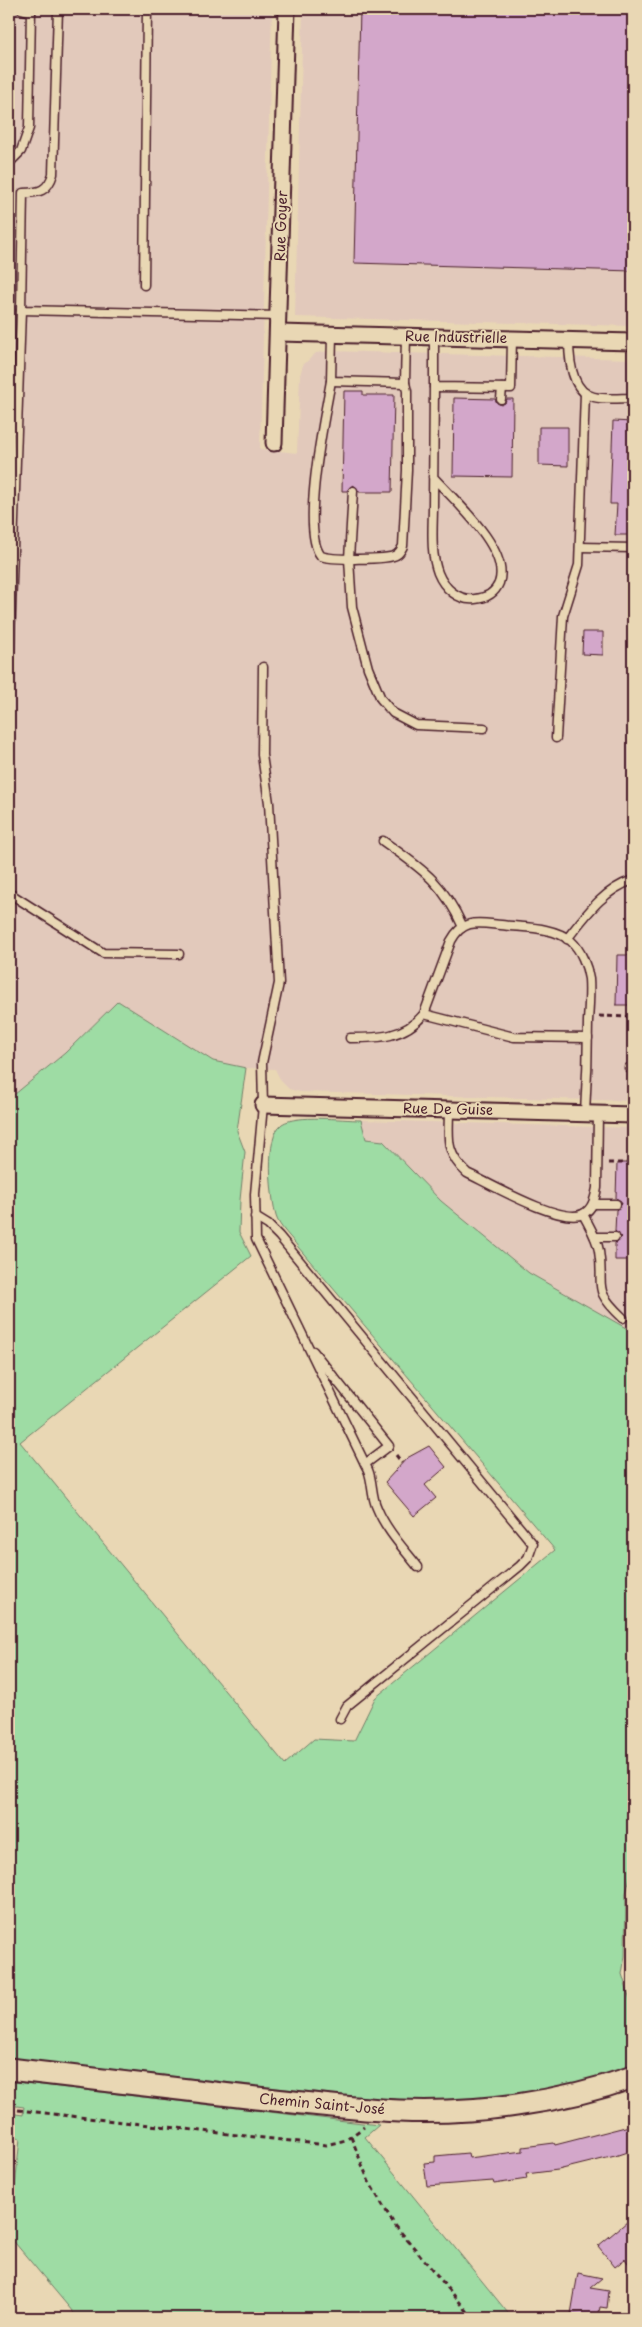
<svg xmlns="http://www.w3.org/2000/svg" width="642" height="2327" viewBox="0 0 642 2327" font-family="'Playpen Sans',sans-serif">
  <rect width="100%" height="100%" fill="#e9d7b4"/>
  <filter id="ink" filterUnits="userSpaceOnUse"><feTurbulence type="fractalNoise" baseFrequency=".02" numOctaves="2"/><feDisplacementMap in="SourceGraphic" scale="10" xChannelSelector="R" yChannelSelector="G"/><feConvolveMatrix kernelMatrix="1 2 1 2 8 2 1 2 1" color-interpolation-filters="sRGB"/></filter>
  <g filter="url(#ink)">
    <g fill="#e2c9bb">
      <polygon points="9,9 272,9 260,449 297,453 300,375 303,365 316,353 328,351 633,359 633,1101 300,1092 289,1089 281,1081 275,1069 246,1068 213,1061 118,1001 65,1053 9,1099"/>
      <polygon points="303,9 633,9 633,326 295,317"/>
      <polygon points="361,1120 633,1128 633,1332 529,1273 480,1234 366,1139"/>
    </g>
    <g fill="#9edca4" stroke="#747e68">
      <path d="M118,1001L213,1061L246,1068L237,1131L245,1152L240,1200L239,1232L251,1256L20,1442L285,1764L314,1739L354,1741L375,1698L555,1550L298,1247C292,1238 279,1227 276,1216C271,1197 264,1137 282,1124C297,1114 342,1120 361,1120L366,1139L383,1141L441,1201L529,1273L633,1332V1836L631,1874L626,1893L625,1956L622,1974L633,2009V2068C600,2077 567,2086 533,2092C481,2101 428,2100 376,2099L9,2058V1099L65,1053Z"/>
      <polygon points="9,2081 379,2125 365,2137 512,2318 78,2318 10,2237 20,2138 9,2137 9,2113 23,2115 24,2107 9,2105"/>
    </g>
    <g fill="#d3a7ca" stroke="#4a1f2b">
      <polygon points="360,9 633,9 631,239 633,239 633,271 354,263"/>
      <polygon points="344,391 363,391 363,395 394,395 392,492 359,492 356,487 353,485 349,488 347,491 342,491"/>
      <polygon points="454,398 495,399 497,403 501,405 505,403 507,399 513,399 512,477 453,476"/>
      <polygon points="613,421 633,422 633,535 615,535 617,504 610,504"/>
      <polygon points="539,427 568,427 568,466 539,465"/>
      <polygon points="583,632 603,632 603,655 582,654"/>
      <polygon points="617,955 633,955 633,1005 616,1005"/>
      <polygon points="617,1163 633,1163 633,1260 615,1260 615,1243 621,1237 615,1231 616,1210 622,1204 621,1201 616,1198"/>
      <polygon points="429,1446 446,1467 425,1485 436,1498 414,1516 385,1482 407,1458"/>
      <polygon points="633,2125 633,2150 615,2156 558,2170 526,2174 527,2179 494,2184 493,2181 427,2186 424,2163 435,2162 435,2156 468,2153 469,2158 523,2151 523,2147 554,2143 555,2145"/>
      <polygon points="633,2217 633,2269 625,2259 615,2267 598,2246"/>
      <polygon points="578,2273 602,2278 590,2288 609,2291 607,2308 600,2307 598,2318 571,2314"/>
    </g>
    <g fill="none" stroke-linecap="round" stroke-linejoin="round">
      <g stroke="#4a1f2b" stroke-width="11">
        <g id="lane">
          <polyline points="21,9 31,12"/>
          <path d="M58,9L53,174C48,191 39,193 23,193L21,310L279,316"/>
          <polyline points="9,163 21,151 29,128 31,9"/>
          <polyline points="144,285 147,9"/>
          <polyline points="332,335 331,381 405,383 406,336"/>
          <polyline points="434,337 434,387 511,388 512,338"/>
          <path d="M569,340C569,358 571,392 594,397C606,400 621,398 633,398"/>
          <path d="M331,381C325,415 300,531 321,556C331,560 387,560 396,555C400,553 401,550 403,546L407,470V391L405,383"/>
          <polyline points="501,399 502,388"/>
          <path d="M433,477C454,500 511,550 499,583C495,593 486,598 475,599C458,601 444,588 438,573C430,552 433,527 433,505C433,466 434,426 434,387"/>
          <polyline points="353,491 349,559 352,607 368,668 381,699 393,713 416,725 484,728"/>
          <polyline points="580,547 633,548"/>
          <path d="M263,667L262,755L269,803L279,983L262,1063L263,1105L255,1194L256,1239L368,1470C373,1482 371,1496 377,1508C386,1530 404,1549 418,1567"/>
          <polyline points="9,670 21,310"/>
          <polyline points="556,738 563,616 579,565 585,393"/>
          <path d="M383,841C422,869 442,881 463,927"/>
          <polyline points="9,893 103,953 179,954"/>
          <path d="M567,939C586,915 603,890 633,880"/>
          <polyline points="424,1014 514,1037 588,1038"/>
          <path d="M350,1038C379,1038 404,1038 424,1014L451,941C463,918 479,923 501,925C523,928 553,926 571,941C581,950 587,966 589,979C590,992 589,1007 588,1021C588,1052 587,1082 585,1113"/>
          <polyline points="629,1068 633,1068"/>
          <path d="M449,1109C449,1137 444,1152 467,1173C490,1184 561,1225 583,1214C593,1209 595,1198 597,1188L598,1113"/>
          <polyline points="593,1204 616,1204"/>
          <path d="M583,1214C589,1226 597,1238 599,1251C605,1288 590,1287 623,1318"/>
          <polyline points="255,1217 268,1225 279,1236 533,1544 528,1558 520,1566 347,1706 340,1719"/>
          <polyline points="595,1237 615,1237"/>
          <polyline points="313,1351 389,1446 365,1464"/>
        </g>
      </g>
      <g stroke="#4a1f2b" stroke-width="19">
        <g id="street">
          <polyline points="279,333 633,342"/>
          <polyline points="274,443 287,9"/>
          <polyline points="263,1105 633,1115"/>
        </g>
      </g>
      <g stroke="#4a1f2b" stroke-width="25">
        <path id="secondary" d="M9,2069C91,2078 174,2089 256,2098C304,2103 351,2109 399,2111C476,2114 560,2103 633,2077"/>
      </g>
      <g stroke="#4a1f2b" stroke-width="3" stroke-dasharray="5 4" stroke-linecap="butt">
        <polyline points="599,1016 633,1017"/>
        <polyline points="608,1163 627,1163"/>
        <polyline points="396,1455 402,1463"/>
        <polyline points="9,2109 326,2145 346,2140 364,2127"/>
        <polyline points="351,2137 369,2182 394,2224 473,2318"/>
      </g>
      <use href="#lane" stroke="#e9d7b4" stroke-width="8"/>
      <use href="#street" stroke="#e9d7b4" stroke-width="15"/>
      <use href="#secondary" stroke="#e9d7b4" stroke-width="21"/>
    </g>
  </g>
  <g text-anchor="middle" stroke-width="4" stroke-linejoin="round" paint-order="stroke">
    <g font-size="14" fill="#4a1f2b" stroke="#e9d7b4">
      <text transform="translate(281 226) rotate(-88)" y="5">Rue Goyer</text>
      <text transform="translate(456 337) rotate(1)" y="5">Rue Industrielle</text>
      <text transform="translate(448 1109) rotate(1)" y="5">Rue De Guise</text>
      <text transform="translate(322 2104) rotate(5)" y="5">Chemin Saint-José</text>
    </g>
  </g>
  <rect width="642" height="2327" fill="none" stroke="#e9d7b4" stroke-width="30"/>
  <rect x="15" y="15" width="612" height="2297" fill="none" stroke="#4a1f2b" stroke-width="2" filter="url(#ink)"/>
</svg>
